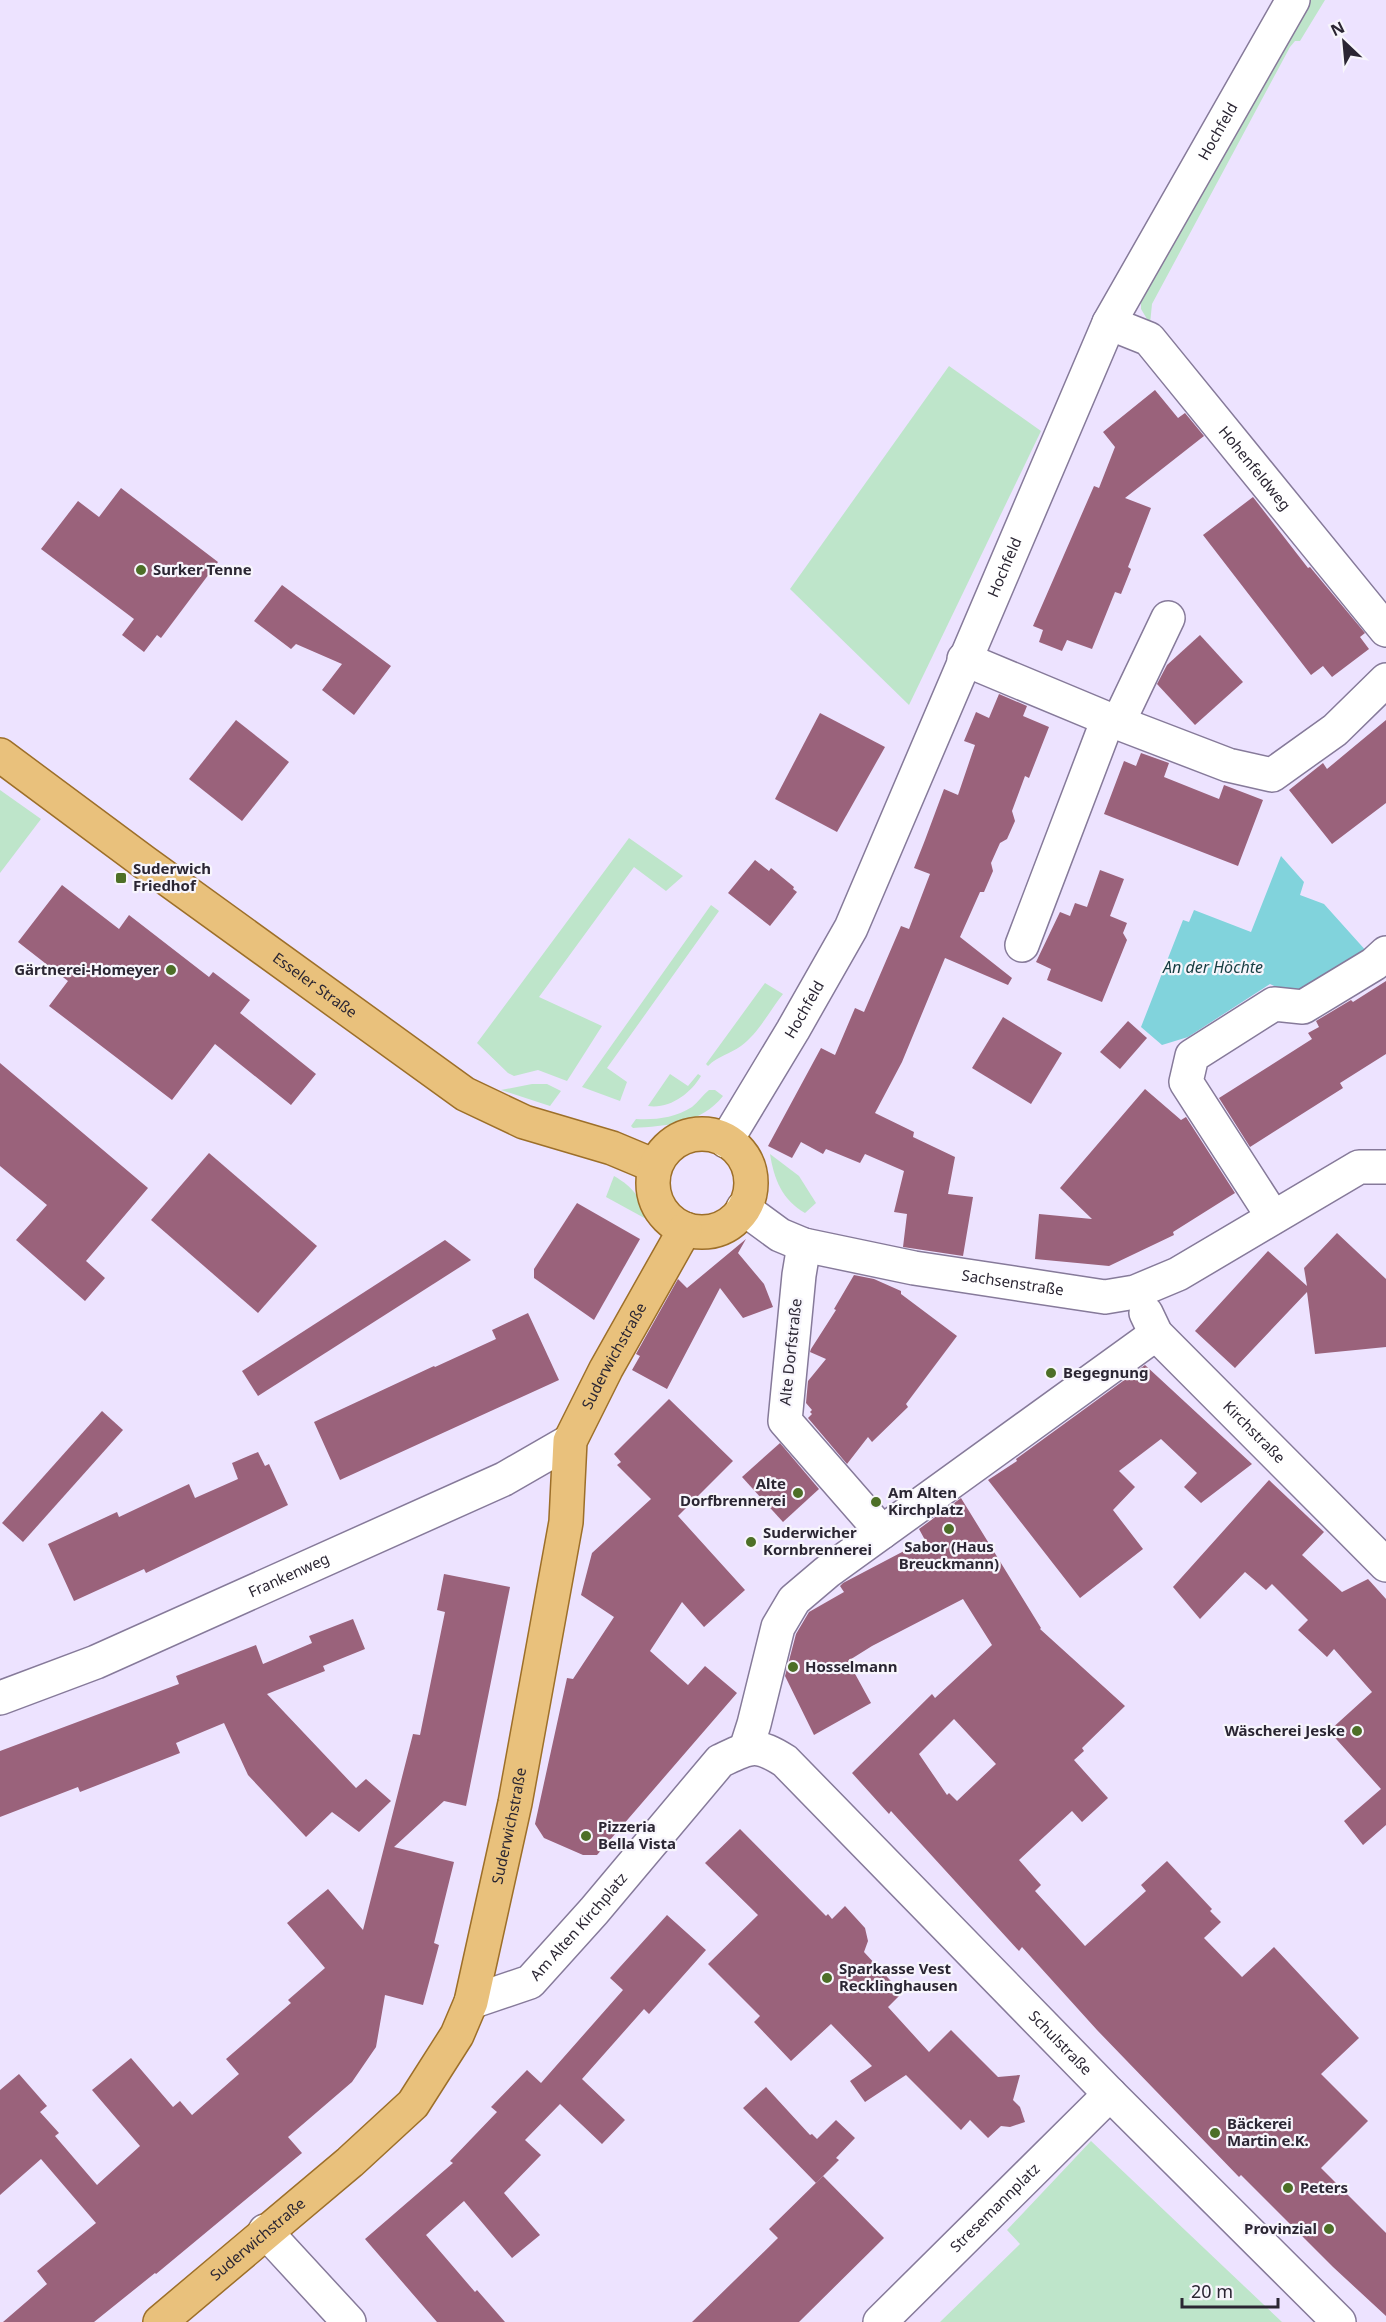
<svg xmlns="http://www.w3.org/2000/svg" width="1386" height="2322" viewBox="0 0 1386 2322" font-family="'Noto Sans',sans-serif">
  <rect width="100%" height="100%" fill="#ede3ff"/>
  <g fill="#bee5ca">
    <polygon points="1295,0 1325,0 1300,41 1295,41 1290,47 1152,304 1150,324 1141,309 1141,290"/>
    <polygon points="949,366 1041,431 909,705 790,589"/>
    <polygon points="0,790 41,819 0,873"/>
    <polygon points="629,838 683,876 666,891 634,867 539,997 602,1026 567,1081 538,1070 514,1076 508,1073 477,1043"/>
    <polygon points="711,905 719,911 607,1068 627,1082 620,1101 582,1087"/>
    <path d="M765,983L783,994C770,1010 758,1034 741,1046C730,1054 718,1056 708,1066L706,1064Z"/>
    <path d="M670,1074L688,1086L698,1074L701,1076C690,1094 670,1109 648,1106Z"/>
    <polygon points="532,1084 547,1084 561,1091 550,1106 501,1090"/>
    <path d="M709,1090H715L723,1096C701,1124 666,1126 633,1128L631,1126L636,1119C656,1120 674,1118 692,1107C698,1102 703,1095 709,1090Z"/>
    <path d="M770,1154L799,1176L816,1203L805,1213C782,1200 774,1179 770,1154Z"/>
    <path d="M614,1176C633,1187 642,1199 648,1220L606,1197Z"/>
    <polygon points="1091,2141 1282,2322 940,2322 1020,2244 1007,2230"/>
  </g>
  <polygon fill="#81d3dc" points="1281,856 1304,882 1300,895 1324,904 1368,953 1297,997 1270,984 1188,1037 1162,1045 1141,1027 1183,920 1189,922 1194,910 1251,932"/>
  <g fill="#9a627b" fill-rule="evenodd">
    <polygon points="1155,390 1178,418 1185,413 1204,436 1125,498 1151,508 1128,567 1131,569 1121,594 1115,592 1092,649 1067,640 1062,651 1039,642 1043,630 1033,626 1094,486 1099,488 1115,447 1103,432"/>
    <polygon points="121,488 218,562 161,638 157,635 144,652 122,635 134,619 41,549 78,501 99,517"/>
    <polygon points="1253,497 1308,568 1310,567 1365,633 1360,637 1369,649 1332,677 1323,666 1311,675 1203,535"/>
    <polygon points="282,585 391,666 354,715 322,690 342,664 296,644 291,649 254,621"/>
    <polygon points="1200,635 1243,682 1195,725 1157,684 1167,665"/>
    <polygon points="999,694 1027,706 1023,716 1049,727 1029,778 1025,776 1012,811 1015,821 1007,839 1000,843 991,863 993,871 984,892 980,892 960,937 1012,978 1008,985 945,958 902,1062 875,1113 914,1132 913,1137 955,1157 948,1194 973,1197 963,1256 903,1247 907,1214 894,1212 904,1171 865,1154 860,1163 826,1149 823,1154 801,1142 792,1158 768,1146 821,1048 835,1055 855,1008 864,1012 901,926 909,929 930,874 914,868 925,840 944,789 958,795 975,745 964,741 976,712 989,718"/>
    <polygon points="820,713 885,747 837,832 775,799"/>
    <polygon points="236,720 289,762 242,821 189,779"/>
    <polygon points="1386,720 1386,803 1332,844 1289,790 1323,763 1327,769"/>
    <polygon points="1141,753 1169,763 1164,777 1219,799 1224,785 1263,800 1238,866 1104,814 1124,761 1136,766"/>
    <polygon points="755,860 769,871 771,868 794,887 793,889 797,892 770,926 728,893"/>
    <polygon points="1100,870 1124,879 1110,916 1127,923 1123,933 1127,940 1102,1002 1047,980 1051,969 1036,962 1060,912 1070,916 1075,903 1087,907"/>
    <polygon points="62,885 119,929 129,915 209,977 213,972 250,1000 240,1013 316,1074 291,1105 215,1044 172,1100 49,1006 68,981 18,942"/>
    <polygon points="1386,981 1386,1054 1340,1083 1343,1088 1250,1147 1219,1098 1312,1039 1308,1033 1319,1027 1316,1021 1351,1000 1353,1002"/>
    <polygon points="1003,1017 1062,1053 1031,1104 972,1068"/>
    <polygon points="1128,1021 1147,1038 1120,1069 1100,1052"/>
    <polygon points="0,1063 148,1188 86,1261 105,1278 85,1301 16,1240 47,1205 0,1166"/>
    <polygon points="1145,1089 1181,1120 1186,1117 1235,1193 1173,1232 1174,1235 1109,1266 1035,1259 1039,1214 1092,1219 1060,1188"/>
    <polygon points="209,1153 317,1246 258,1313 151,1220"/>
    <polygon points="577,1203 640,1239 594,1320 534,1278 534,1269"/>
    <polygon points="1337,1233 1386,1279 1386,1347 1315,1354 1307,1292 1235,1368 1195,1331 1268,1251 1307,1286 1304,1268"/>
    <polygon points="746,1239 738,1253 764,1284 773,1307 743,1318 720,1288 667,1389 632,1370 640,1356 636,1354 678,1279 687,1288"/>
    <polygon points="445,1240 471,1260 258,1396 242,1371"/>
    <polygon points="854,1275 874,1279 901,1291 901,1294 957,1336 906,1404 908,1407 872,1442 868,1437 847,1464 808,1418 812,1414 810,1412 812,1410 806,1403 808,1381 826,1359 810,1352 811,1349 836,1310 834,1309"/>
    <polygon points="528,1313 559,1380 340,1480 314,1422 434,1366 435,1367 496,1339 492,1330"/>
    <polygon points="1145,1365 1252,1464 1201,1503 1184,1487 1197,1473 1161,1439 1119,1471 1135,1487 1113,1510 1143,1549 1080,1598 988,1480 1017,1461 1016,1459"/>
    <polygon points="669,1399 733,1461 678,1516 745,1590 704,1627 682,1602 650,1651 688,1685 705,1666 737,1693 597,1855 583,1855 544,1838 535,1824 567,1678 573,1679 614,1617 581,1595 592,1553 651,1499 617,1465 621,1462 614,1454"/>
    <polygon points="102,1411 123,1430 23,1542 2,1523"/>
    <polygon points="780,1443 819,1489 783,1522 742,1477"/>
    <polygon points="258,1452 265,1466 269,1464 288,1505 146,1573 144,1569 74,1601 48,1544 117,1512 119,1517 189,1484 195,1498 238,1479 232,1463"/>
    <polygon points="1269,1480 1324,1532 1302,1555 1342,1592 1368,1579 1386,1599 1386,1825 1363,1845 1344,1821 1381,1789 1329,1731 1372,1692 1334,1649 1327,1657 1298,1630 1308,1620 1272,1584 1266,1590 1245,1572 1200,1619 1173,1587"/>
    <path d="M961,1498L1041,1628L1040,1629L1125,1706L1082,1748L1084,1751L1074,1760L1108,1798L1082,1822L1072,1811L1019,1860L1041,1885L1035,1891L1085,1946L1146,1891L1141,1885L1167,1861L1212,1909L1210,1911L1221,1922L1204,1938L1242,1977L1274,1947L1359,2038L1321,2074L1368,2121L1321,2168L1386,2233V2316L1333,2267L1241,2175L1239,2177L1097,2030L1022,1947L1019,1951L891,1811L889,1814L852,1773L932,1694L935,1698L992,1645L963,1599L872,1646L848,1661L871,1703L814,1735L785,1676L796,1634L809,1612L844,1592L840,1586L843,1583L925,1540L919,1529ZM954,1719L996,1764L957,1801L949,1793L947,1795L919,1754Z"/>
    <polygon points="444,1574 510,1587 466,1806 444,1801 394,1847 454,1862 434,1943 439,1945 423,2005 385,1995 376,2047 352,2082 288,2137 302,2153 156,2274 155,2273 94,2322 3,2322 47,2284 37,2271 96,2223 41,2159 0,2195 0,2090 19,2074 47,2106 40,2112 59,2133 55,2136 97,2185 140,2146 92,2090 131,2058 173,2107 180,2101 192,2115 239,2074 226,2059 291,2003 288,2000 325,1968 287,1923 328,1889 363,1930 413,1734 420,1735 445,1612 437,1610"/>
    <polygon points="353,1619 365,1649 323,1666 325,1671 267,1694 356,1788 366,1779 391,1801 359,1832 332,1812 306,1837 248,1775 224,1723 176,1743 180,1753 80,1792 78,1787 0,1817 0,1751 179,1684 176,1676 256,1645 263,1664 312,1643 309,1636"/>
    <polygon points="740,1829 826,1916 828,1914 832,1919 845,1906 865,1928 868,1941 864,1952 902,1993 888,2007 929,2052 951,2030 998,2077 1020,2075 1013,2100 1020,2107 1025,2122 1010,2127 1001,2126 988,2138 970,2120 961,2130 906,2075 865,2102 850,2081 872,2066 831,2024 791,2061 754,2022 760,2016 708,1964 758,1915 705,1863"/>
    <polygon points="667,1915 706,1950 649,2014 644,2009 582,2079 625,2120 602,2144 560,2104 525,2140 541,2155 504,2193 540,2235 512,2258 464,2201 426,2235 475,2292 477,2290 505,2322 437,2322 365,2239 453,2163 450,2161 497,2112 491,2107 527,2070 541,2083 623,1990 610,1978"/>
    <polygon points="766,2087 810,2135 812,2134 817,2139 836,2120 855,2138 836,2158 839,2160 816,2183 743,2108"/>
    <polygon points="823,2176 884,2238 799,2322 692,2322 778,2238 769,2229"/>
  </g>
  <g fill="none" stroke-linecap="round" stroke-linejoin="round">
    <g stroke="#867a9a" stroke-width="36">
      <g id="minor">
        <path id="s1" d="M1109,323L1149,339L1386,630"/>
        <polyline points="964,659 1108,719 1228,765 1272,775 1335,730 1386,680"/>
        <polyline points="1118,723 1168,618"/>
        <polyline points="1022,945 1108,719"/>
        <path id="s2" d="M726,1141L793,1030L851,928L1109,323L1293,0"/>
        <path id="s3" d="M743,1208L780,1235L804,1245L914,1268L1105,1297L1135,1292L1178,1274L1359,1167H1386"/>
        <polyline points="1273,1217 1186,1082 1192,1056 1274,1004 1303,1007 1374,964 1386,953"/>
        <polyline points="804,1245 799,1275 785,1421 882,1532"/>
        <path id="s4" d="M1146,1313L1156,1334L1386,1565"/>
        <path id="s5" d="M0,1698L96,1662L504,1479L570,1441"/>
        <polyline points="746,1749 754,1724 778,1627 794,1600 827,1572 1156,1334"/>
        <path id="s6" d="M471,2002L530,1982L594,1911L720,1761C750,1747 755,1742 785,1761L1110,2094L1339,2322"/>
        <polyline points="265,2231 349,2322"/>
        <path id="s7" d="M880,2322L1110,2094"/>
      </g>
    </g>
    <g stroke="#9d6f29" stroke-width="36">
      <g id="major">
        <path id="s8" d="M0,755L144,862L465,1094L524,1122L612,1148L655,1166"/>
        <circle cx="702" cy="1183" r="49"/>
        <path id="s9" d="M160,2322L350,2162L413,2104L457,2035L471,2002L515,1803L566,1522L570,1441L606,1369L685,1229"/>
      </g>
    </g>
    <use href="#minor" stroke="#fff" stroke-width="33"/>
    <use href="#major" stroke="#e9c17c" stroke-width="33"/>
  </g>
  <g fill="#4d6f27" stroke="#f7f5fc" stroke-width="2">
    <circle cx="141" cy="570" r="6"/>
    <rect x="115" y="872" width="12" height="12" rx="3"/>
    <circle cx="171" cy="970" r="6"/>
    <circle cx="1051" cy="1373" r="6"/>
    <circle cx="798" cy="1493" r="6"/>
    <circle cx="876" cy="1502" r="6"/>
    <circle cx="949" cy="1529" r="6"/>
    <circle cx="751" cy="1542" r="6"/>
    <circle cx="793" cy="1667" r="6"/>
    <circle cx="1357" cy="1731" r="6"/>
    <circle cx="586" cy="1836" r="6"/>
    <circle cx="827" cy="1978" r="6"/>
    <circle cx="1215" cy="2133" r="6"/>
    <circle cx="1288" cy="2188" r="6"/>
    <circle cx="1329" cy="2229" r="6"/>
  </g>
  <g text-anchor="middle" stroke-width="4.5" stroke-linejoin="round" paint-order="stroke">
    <g font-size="15" fill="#2b2633" stroke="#f7f5fc">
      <text dy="5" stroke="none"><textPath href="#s2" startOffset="1125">Hochfeld</textPath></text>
      <text dy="5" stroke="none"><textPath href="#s1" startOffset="210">Hohenfeldweg</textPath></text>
      <text dy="5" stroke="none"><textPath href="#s2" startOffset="639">Hochfeld</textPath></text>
      <text dy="5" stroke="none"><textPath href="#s8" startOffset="390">Esseler Straße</textPath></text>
      <text dy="5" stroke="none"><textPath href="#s2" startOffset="153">Hochfeld</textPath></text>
      <text dy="5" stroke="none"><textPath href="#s3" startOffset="284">Sachsenstraße</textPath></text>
      <text transform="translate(791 1352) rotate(-84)" y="5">Alte Dorfstraße</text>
      <text dy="5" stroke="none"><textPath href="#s9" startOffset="1118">Suderwichstraße</textPath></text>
      <text dy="5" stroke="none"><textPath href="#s4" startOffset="162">Kirchstraße</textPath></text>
      <text dy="5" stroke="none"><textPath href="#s5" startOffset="314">Frankenweg</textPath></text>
      <text dy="5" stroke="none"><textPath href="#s9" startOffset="632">Suderwichstraße</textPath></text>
      <text dy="5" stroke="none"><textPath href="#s6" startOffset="136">Am Alten Kirchplatz</textPath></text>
      <text dy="5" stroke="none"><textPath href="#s6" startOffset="818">Schulstraße</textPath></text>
      <text dy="5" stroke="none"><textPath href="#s7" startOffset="162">Stresemannplatz</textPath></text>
      <text dy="5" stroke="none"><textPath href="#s9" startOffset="128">Suderwichstraße</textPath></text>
    </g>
    <g font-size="15" font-weight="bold" fill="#2b2633" stroke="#f7f5fc" text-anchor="start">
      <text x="153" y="575">Surker Tenne</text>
      <text x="133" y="874">Suderwich<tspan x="133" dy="17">Friedhof</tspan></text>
      <text x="159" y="975" text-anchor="end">Gärtnerei-Homeyer</text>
      <text x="1063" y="1378">Begegnung</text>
      <text x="786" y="1489" text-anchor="end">Alte<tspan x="786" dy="17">Dorfbrennerei</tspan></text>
      <text x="888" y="1498">Am Alten<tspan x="888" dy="17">Kirchplatz</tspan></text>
      <text x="763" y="1538">Suderwicher<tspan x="763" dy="17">Kornbrennerei</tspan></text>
      <text x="949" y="1552" text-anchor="middle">Sabor (Haus<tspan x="949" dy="17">Breuckmann)</tspan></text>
      <text x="805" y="1672">Hosselmann</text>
      <text x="1345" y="1736" text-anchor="end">Wäscherei Jeske</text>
      <text x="598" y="1832">Pizzeria<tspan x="598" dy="17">Bella Vista</tspan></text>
      <text x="839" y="1974">Sparkasse Vest<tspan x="839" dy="17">Recklinghausen</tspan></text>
      <text x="1227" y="2129">Bäckerei<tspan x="1227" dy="17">Martin e.K.</tspan></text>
      <text x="1300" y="2193">Peters</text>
      <text x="1317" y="2234" text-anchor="end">Provinzial</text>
    </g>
    <g font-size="16" font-style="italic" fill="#153c40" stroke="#f7f5fc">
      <text x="1213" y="973">An der Höchte</text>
    </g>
  </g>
  <g transform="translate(1344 42) rotate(334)" stroke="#f7f5fc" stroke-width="4.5" paint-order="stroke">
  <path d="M0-4.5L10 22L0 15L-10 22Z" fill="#2b2633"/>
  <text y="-9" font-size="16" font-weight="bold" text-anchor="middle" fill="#2b2633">N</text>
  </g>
  <path d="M1182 2298v9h96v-9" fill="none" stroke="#2b2633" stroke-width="3"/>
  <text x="1191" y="2298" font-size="18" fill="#2b2633" stroke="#f7f5fc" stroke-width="4.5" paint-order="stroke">20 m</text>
</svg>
